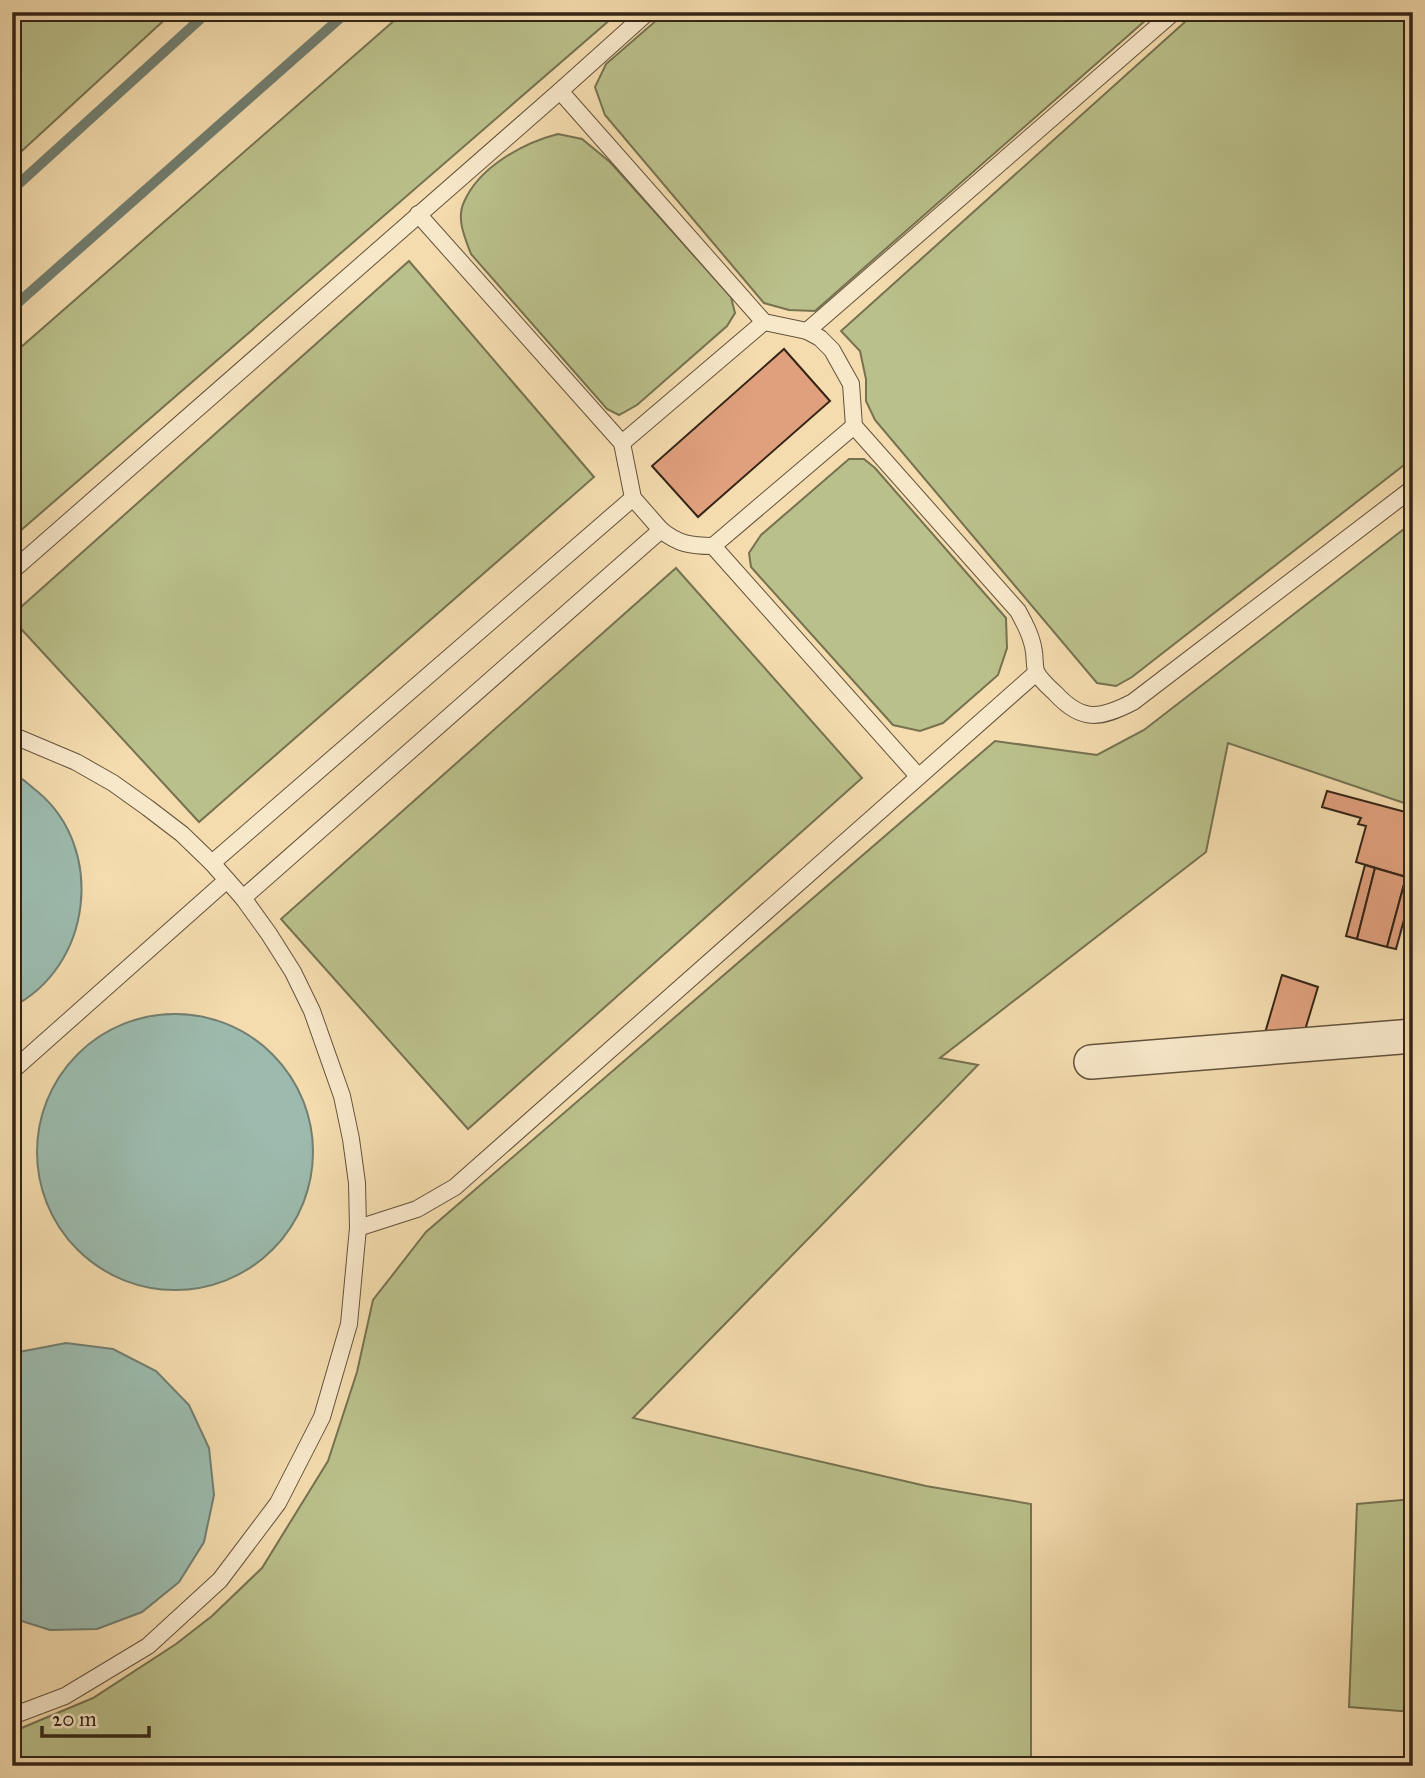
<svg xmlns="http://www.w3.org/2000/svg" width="1425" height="1778" viewBox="0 0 1425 1778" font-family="'IM FELL Great Primer',serif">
  <rect width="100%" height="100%" fill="#f4dcae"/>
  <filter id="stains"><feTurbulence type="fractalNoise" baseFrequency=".00286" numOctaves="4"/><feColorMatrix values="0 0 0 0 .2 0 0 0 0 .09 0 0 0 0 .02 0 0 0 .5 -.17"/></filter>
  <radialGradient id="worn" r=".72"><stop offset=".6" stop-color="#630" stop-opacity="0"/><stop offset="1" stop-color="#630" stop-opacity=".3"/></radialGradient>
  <g fill="#bac08b" stroke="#767250" stroke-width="2">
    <polygon points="12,12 173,12 12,160"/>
    <polygon points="404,12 619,12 12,538 12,355"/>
    <polygon points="666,12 1155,12 815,311 789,310 764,303 605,115 595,87 606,64"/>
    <polygon points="1196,12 1413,12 1413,458 1132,677 1116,686 1097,683 875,420 866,401 866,379 860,351 841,331"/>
    <path d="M558,134L582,139L610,162L731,297L735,313L727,326L637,405L619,415L607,409L471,254C465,238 456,219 464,202C479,167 523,143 558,134Z"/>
    <polygon points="409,261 594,477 199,822 12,619 12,615"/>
    <polygon points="849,459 864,459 875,468 1006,618 1007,648 998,675 943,723 920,731 893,725 751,567 749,553 761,535"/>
    <polygon points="1413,522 1413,806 1228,743 1206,852 940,1058 978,1065 633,1418 926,1486 1031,1504 1031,1766 12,1766 12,1732 93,1698 176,1644 212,1616 262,1568 328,1461 357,1372 373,1300 426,1232 995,741 1097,755 1144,730"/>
    <polygon points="676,568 862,778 468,1129 281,919"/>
    <polygon points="1413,1499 1413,1712 1349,1707 1357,1504"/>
  </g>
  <g fill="#9cbbae" stroke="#727f71" stroke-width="2">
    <path d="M12,773C22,777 30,786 38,792C106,849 92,967 12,1007Z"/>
    <circle cx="175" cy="1152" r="138"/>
    <polygon points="66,1343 113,1349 156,1371 189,1405 209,1448 214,1495 204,1542 179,1582 142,1612 97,1629 50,1630 12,1618 12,1356 19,1352"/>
  </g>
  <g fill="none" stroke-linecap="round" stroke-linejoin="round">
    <g stroke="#727f71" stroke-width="10">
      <polyline points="12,190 208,12"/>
      <polyline points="12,308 347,12"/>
    </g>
  </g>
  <g fill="#e0a07d" stroke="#332416" stroke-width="2">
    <polygon points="784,349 830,401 698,517 652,466"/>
    <polygon points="1327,791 1413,814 1413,850 1406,877 1356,862 1366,826 1358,824 1361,818 1322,807"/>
    <polygon points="1365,865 1375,868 1357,939 1346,936"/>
    <polygon points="1375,868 1406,877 1387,947 1357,939"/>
    <polygon points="1406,877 1413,879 1413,887 1396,949 1387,947"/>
    <polygon points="1282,975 1318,987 1305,1030 1265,1033"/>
  </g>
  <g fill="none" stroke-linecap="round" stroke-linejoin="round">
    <g stroke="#63523c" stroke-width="18">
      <g id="service">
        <polyline points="560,91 648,12"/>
        <polyline points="418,214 622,443 633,498 661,530"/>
        <polyline points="807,331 1174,12"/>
        <polyline points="622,443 764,322"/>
        <polyline points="713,546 854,426"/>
        <path d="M12,571L560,91L764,322L807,331L820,338L832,350L851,384L854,426L1018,611C1025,624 1032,637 1034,652C1035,658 1034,668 1037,673C1041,681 1050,688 1056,694C1082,722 1100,719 1133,702L1413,488"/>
        <polyline points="12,735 76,762 113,783 148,808 182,834 212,863 243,898 269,934 293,972 312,1011 342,1096 351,1139 357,1183 358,1228 349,1324 322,1417 278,1503 220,1580 148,1646 65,1696 12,1716"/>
        <polyline points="212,863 633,498"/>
        <path d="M243,898L661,530C678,544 691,546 713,546L918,776"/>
        <polyline points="12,1071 227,880"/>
        <polyline points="358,1228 417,1209 455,1187 1036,673"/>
      </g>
    </g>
    <g stroke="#63523c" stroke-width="36">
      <polyline id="minor" points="1091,1062 1413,1036"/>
    </g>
    <use href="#service" stroke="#f8e8ca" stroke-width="16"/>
    <use href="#minor" stroke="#f8e8ca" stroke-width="33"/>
  </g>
  <rect width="1425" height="1778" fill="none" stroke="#f4dcae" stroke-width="42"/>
  <rect x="14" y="14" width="1397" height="1750" fill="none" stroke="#332416" stroke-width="3.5"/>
  <rect x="21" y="21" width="1383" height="1736" fill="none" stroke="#332416" stroke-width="2"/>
  <path d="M42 1726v10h107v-10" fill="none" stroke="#332416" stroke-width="3.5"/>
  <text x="52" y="1726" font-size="21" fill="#332416" stroke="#f8e8ca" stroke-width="5" paint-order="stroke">20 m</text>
  <rect width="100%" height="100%" filter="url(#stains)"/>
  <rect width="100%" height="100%" fill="url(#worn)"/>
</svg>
